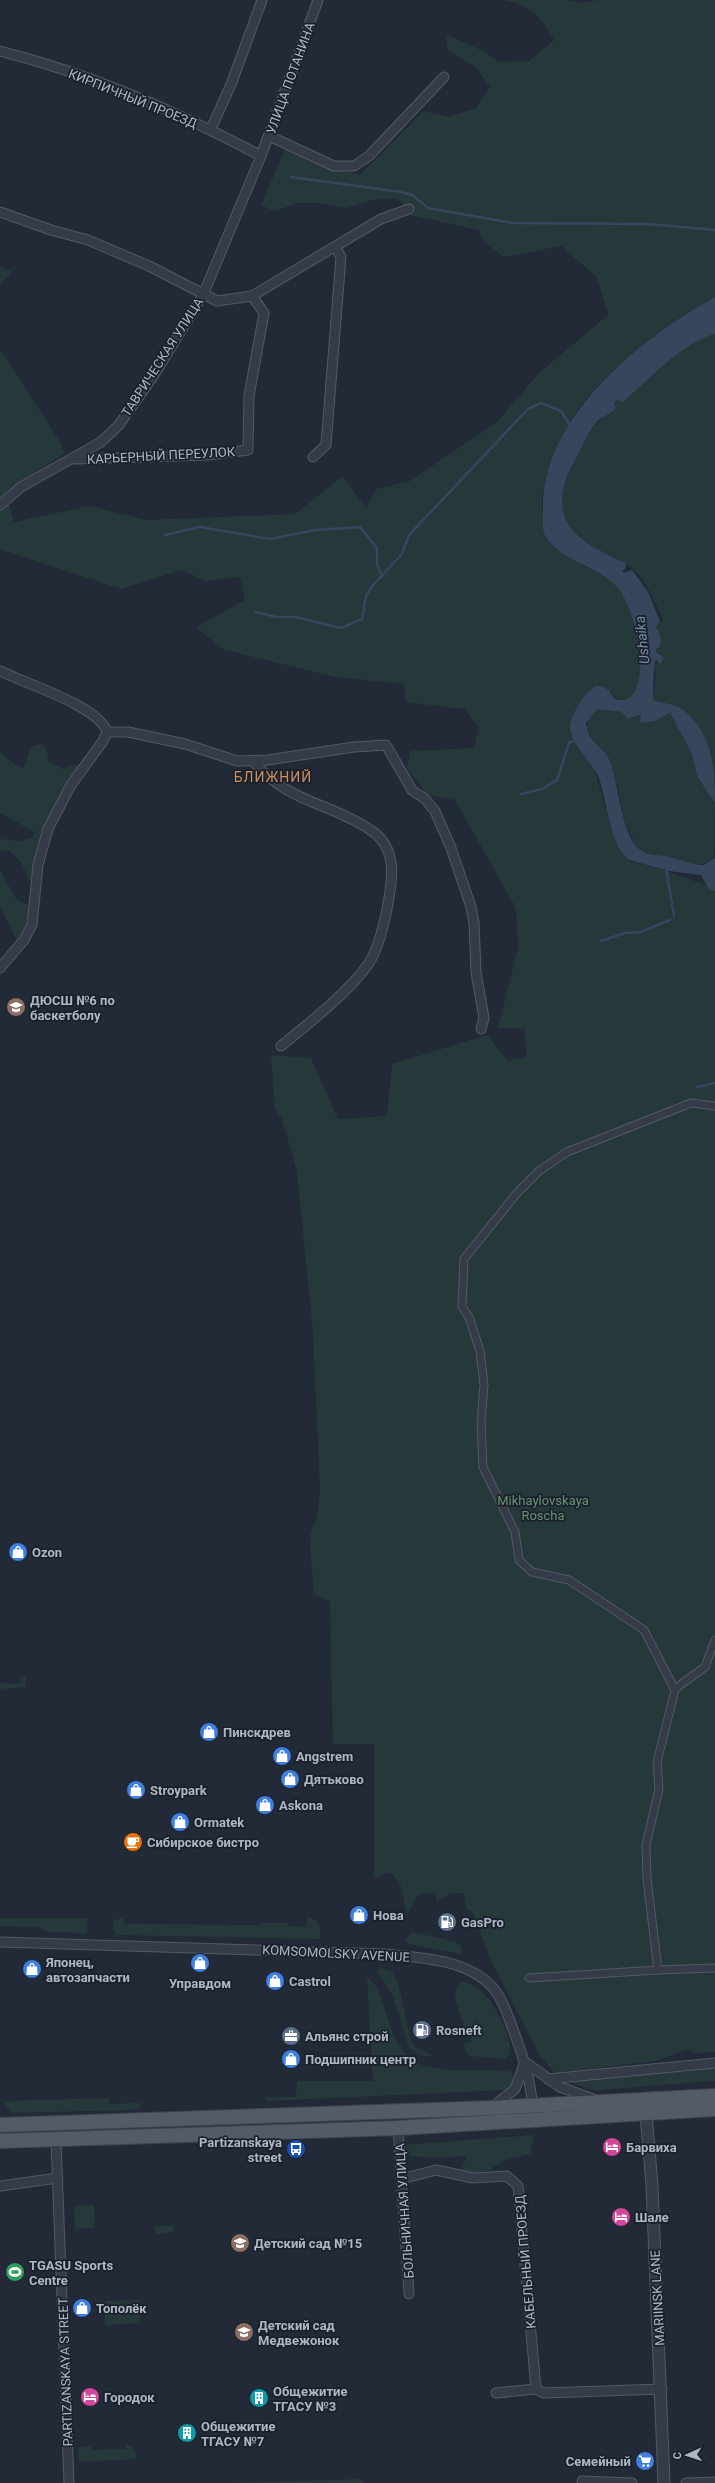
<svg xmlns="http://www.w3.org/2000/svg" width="715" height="2483" viewBox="0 0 715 2483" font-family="Roboto,sans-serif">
  <rect width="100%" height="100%" fill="#212a36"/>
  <g fill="#26393a">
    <path d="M504,0H562L581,3L598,0H715V297C663,327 604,369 571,420C562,434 556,452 550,467C545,478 538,509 544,520C548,527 575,560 581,564C592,571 606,574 615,584C629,602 636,626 639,649C640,659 641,675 638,685C635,702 616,705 609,690L597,686C575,696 577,721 575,741L594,767L610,825L630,862L651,866L715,888V2052L697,2053L687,2050L656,2061L555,2073L541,2058L491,1961L472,1911L466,1909L464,1893H451L437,1902L435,1893L419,1894L407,1915L400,1883L390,1872L374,1879V1744H333L330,1601L314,1594L310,1546L311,1533L317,1516L320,1491L313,1332L297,1172L282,1119L275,1108L271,1055L311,1058L338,1119L387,1116L392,1064L487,1035L508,1061L526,1057L525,1029L498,1028L518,948L516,908L455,800L428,795L407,768L411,751L474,748L479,727L464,709L406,702L404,684L335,677L222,649L196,627L245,600L240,577L206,581L181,570L121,589L0,549V511L8,500L14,522L90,506L146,520L295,514L343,476L366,509L376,489L410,481L497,422L539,373L608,315L597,277L561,246L504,257L483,241L479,230L410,215L398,198L372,200L346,208L320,203H298L274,211L261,205L286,147L334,169L360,175L424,111L448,117L476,108L490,87L477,68L447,49L446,34L485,52L499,62L529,61L554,40C543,17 529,5 504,0Z"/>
    <polygon points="0,267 13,272 0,284"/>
    <path d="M715,334V783L681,708L653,700L656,674L654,668L661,654L656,652V648H659L661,637L656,627L663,619C653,598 645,577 626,563C619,558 607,555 599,550C552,522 555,497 578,454C587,438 594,419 612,413L614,402L617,400L623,402C650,379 681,343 715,334Z"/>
    <polygon points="0,349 59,440 65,453 8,490 0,499"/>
    <polygon points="597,709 622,712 632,718 637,713 655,721 670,713 692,754 697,776 715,803 714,861 698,865 675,860 641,851 636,846 625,822 617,785 609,759 596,746 587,728 588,719"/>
    <path d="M42,744L47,750L48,761L63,769L76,764L79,766L45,826L33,881L28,879C24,865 20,859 8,850L0,852V839L19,841L32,838L35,832L0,813V752L14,764L24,768L31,747Z"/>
    <polygon points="0,870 16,899 30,906 28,923 17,940 0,907"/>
    <polygon points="20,1676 26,1677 26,1687 0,1689 0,1683 20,1684"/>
    <path d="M123,1917L124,1924L260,1925L262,1923H288L289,1926L307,1927V1917C319,1919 322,1927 320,1939L117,1935L113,1930L114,1921Z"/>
    <polygon points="0,1918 88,1918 87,1933 47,1932 38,1927 0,1926"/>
    <polygon points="413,1932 456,1942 460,1945 462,1954 408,1944 405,1939"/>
    <polygon points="381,1968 392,1972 398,1983 410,2037 415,2047 432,2055 431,2057 419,2055 409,2048 392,1994 377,1971"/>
    <path d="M367,1978C389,1987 382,2046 420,2064C443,2075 485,2066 512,2072C514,2080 513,2085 506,2090L267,2101L265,2097H296L297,2081H373Z"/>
    <path d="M460,1982C486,1980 513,2034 510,2054L504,2059L470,2056L465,2050L464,2043L471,2042L470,2027H464C462,2014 448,1995 460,1982Z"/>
    <polygon points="715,2068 715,2081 597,2090 587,2089 571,2082"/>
    <polygon points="109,2098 109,2104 141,2103 140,2108 133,2110 12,2113 5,2106 4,2101"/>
    <polygon points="534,2135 530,2154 505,2160 488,2171 460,2173 467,2156 433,2158 403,2155 402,2145"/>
    <polygon points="94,2205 95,2228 75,2229 74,2206"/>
    <polygon points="173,2225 173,2232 155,2234 154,2227"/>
    <polygon points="140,2300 140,2323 105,2325 104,2301"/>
    <path d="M126,2444C135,2447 137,2451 137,2459L79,2462L78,2447L91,2446V2450L126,2449Z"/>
    <polygon points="363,2479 363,2483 224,2483"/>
  </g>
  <path fill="#36465d" d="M715,297V334C681,343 650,379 623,402L617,400L614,402L616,408C611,415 601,416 595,424C588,433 583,446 577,456C543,516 570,539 626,563L625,569L622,571L624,573L632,570L648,592L660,621L656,627C660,635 663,638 659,648H656V652L663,657L661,664L656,660C652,672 654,687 653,700C661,703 675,704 682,709C713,733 715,768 715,803L697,776L692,754L670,713L655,721L640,723L641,714L628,719L622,712L597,709L586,723C588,743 604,747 610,761C618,781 622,841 642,851C649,855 657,855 665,856C676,859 687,862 698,865H704L715,858V891L709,889L701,875L669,871L629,860C609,843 607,802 599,778C592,761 572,746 570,728C569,718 587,687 597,686C601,686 605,688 609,690C611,695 615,701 622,700C646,699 641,647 636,631C632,616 625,593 613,583C593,565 561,560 546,537C541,530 543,511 543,502C548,411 642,338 715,297Z"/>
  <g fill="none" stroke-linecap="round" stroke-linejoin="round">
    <g stroke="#36465d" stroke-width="2.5">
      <polyline points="291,177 401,192 412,195 428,208 513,223 648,224 715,230"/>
      <polyline points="165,535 200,527 270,539 315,530 360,527 377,548 377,564 382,577"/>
      <polyline points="255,612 277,617 295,617 341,628 362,619 366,596 373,585 402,554 409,535 528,409 541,403 561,411 570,426"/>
      <polyline points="521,794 542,789 557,780 569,743 578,739"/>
      <polyline points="666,868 674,916"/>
      <polyline points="601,941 625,933 641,932 670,920"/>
      <polyline points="697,1087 715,1083"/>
    </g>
    <g stroke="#525a65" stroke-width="9">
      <g id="pedestrian">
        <polyline points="715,1640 705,1667 680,1685 675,1690 657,1762 659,1789 646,1845 647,1879 658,1970 715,1968"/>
        <polyline points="675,1690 644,1630 569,1580 532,1572 519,1560 515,1532 483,1467 481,1422 484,1385 480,1351 469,1317 462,1307 464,1259 517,1193 539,1171 567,1152 691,1103 715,1106"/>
        <polyline points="529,1978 658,1970"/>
      </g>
    </g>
    <g stroke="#525a65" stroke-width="11">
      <g id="minor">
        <path d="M0,51C91,74 179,112 261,156"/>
        <polyline points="211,129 232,82 262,0"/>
        <polyline points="269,136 334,166 354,166 369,156 444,77"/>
        <polyline points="0,212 51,230 88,240 149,266 217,301 252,296 381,219 409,209"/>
        <polyline points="313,457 326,445 341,257 336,248"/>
        <polyline points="75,459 208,455 248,450 249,396 264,313 252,296"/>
        <polyline points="0,505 21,487 101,442 118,426 152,378 203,295 261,156 318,0"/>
        <path d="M0,671C24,683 99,706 107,732"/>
        <polyline points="107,732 128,732 185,744 237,761 268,760 354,747 386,745 412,790 425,799 435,811 451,848 471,907 474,923 476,972 484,1018 481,1029"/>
        <path d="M253,761C288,803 328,802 369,829C379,835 387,845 390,857C396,879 382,943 369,963C351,990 307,1025 281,1046"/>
        <polyline points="0,968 24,940 32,925 38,865 48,829 71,785 103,741 107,732"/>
        <path d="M0,1942L385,1954C423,1958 473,1959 497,1993C505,2005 509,2019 514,2032C526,2064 532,2087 534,2121"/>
        <polyline points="525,2062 560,2087 593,2099"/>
        <polyline points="548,2079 715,2063"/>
        <polyline points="492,2107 515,2089 525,2062"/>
        <polyline points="398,2128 409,2294"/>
        <polyline points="56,2141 69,2483"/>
        <polyline points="401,2179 436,2170 473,2178 507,2176 518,2186 536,2389"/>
        <polyline points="0,2186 58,2178"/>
        <polyline points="496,2393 536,2389 544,2393 662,2389"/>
        <polyline points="582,2481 632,2483"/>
        <polyline points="686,2483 715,2482"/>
      </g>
    </g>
    <g stroke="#525a65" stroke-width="13">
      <polyline id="tertiary" points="646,2114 652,2185 664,2483"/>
    </g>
    <g stroke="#3e4551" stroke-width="16">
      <g id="primary">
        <polyline points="0,2125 491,2108 715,2096"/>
        <polyline points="0,2141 398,2128 715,2109"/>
      </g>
    </g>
    <use href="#pedestrian" stroke="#353c47" stroke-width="7"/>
    <use href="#minor" stroke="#353c47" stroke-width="9"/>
    <use href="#tertiary" stroke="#353c47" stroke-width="11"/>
    <use href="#primary" stroke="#525b67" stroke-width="14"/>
  </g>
  <defs>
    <g id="school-disc" transform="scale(1)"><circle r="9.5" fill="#8d6e63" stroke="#1a212c"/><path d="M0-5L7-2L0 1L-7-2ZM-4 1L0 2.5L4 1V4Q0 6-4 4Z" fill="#fff"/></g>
    <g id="shop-disc" transform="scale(1)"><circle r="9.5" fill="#3f7fe0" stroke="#1a212c"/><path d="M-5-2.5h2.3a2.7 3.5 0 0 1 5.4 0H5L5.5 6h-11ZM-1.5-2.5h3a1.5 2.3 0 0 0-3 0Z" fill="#fff"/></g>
    <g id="cafe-disc" transform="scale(1)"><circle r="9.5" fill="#e8710a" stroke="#1a212c"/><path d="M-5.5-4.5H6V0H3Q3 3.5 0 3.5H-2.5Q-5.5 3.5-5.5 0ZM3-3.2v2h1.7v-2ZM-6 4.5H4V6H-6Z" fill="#fff"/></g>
    <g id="fuel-disc" transform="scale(1)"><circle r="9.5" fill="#5c6f8a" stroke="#1a212c"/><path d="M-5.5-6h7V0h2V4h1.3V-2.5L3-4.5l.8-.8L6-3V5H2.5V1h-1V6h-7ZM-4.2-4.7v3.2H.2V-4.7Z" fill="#fff"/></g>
    <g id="office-disc" transform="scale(1)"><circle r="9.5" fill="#5c6f8a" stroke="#1a212c"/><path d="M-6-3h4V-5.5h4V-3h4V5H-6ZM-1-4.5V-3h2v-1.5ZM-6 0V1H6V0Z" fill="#fff"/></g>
    <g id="hotel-disc" transform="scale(1)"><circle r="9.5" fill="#d1479c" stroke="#1a212c"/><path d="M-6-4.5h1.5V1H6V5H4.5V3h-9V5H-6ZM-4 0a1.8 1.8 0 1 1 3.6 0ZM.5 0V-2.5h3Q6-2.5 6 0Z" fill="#fff"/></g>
    <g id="bus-disc" transform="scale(1)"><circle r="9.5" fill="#1a4fb4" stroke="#1a212c"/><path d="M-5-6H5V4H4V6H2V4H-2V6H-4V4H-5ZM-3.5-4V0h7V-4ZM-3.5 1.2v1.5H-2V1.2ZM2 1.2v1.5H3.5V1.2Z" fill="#fff"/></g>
    <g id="stadium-disc" transform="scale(1)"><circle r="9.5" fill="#2e9e5b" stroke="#1a212c"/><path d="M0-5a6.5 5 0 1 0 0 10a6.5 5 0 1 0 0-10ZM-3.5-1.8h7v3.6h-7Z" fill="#fff"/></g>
    <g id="building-disc" transform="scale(1)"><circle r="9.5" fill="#0f9aa8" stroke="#1a212c"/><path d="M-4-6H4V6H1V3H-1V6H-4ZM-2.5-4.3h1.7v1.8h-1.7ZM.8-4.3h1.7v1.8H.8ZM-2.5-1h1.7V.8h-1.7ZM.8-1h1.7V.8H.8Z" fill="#fff"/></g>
    <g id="supermarket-disc" transform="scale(1)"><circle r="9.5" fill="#3f7fe0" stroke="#1a212c"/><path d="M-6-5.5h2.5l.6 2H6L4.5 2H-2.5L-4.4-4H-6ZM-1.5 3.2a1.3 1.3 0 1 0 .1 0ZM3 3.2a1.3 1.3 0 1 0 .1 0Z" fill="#fff"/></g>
  </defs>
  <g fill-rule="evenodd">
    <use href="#school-disc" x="16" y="1007"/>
    <use href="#shop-disc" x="18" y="1552"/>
    <use href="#shop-disc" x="209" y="1732"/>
    <use href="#shop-disc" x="282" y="1756"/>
    <use href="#shop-disc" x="290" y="1779"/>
    <use href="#shop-disc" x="136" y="1790"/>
    <use href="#shop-disc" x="265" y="1805"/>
    <use href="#shop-disc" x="180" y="1822"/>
    <use href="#cafe-disc" x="133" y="1842"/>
    <use href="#shop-disc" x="359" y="1915"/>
    <use href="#fuel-disc" x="447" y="1922"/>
    <use href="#shop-disc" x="200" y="1963"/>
    <use href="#shop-disc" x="32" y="1969"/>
    <use href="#shop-disc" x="275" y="1981"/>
    <use href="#fuel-disc" x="422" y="2030"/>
    <use href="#office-disc" x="291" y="2036"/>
    <use href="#shop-disc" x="291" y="2059"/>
    <use href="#hotel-disc" x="612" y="2147"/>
    <use href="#bus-disc" x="296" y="2149"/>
    <use href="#hotel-disc" x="621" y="2217"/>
    <use href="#school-disc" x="240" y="2243"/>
    <use href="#stadium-disc" x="15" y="2272"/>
    <use href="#shop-disc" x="82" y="2308"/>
    <use href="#school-disc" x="244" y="2332"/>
    <use href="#hotel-disc" x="90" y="2397"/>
    <use href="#building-disc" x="259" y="2398"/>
    <use href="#building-disc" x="187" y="2433"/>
    <use href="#supermarket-disc" x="645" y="2461"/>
  </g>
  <g text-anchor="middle" stroke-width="3.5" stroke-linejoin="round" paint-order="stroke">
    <g font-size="13" fill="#afb7c4" stroke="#1a212c">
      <text transform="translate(290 78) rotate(-70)" y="5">УЛИЦА ПОТАНИНА</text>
      <text transform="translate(133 98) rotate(22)" y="5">КИРПИЧНЫЙ ПРОЕЗД</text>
      <text transform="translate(162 357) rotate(-57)" y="5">ТАВРИЧЕСКАЯ УЛИЦА</text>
      <text transform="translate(161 455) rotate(-3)" y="5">КАРЬЕРНЫЙ ПЕРЕУЛОК</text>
      <text transform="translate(336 1953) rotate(3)" y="5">KOMSOMOLSKY AVENUE</text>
      <text transform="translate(404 2211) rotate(-94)" y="5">БОЛЬНИЧНАЯ УЛИЦА</text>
      <text transform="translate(525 2262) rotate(-95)" y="5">КАБЕЛЬНЫЙ ПРОЕЗД</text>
      <text transform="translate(657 2298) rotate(-93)" y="5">MARIINSK LANE</text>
      <text transform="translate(65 2372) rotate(-92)" y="5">PARTIZANSKAYA STREET</text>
    </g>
    <g font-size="13" font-weight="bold" fill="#afb7c4" stroke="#1a212c" text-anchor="start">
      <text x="30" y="1005">ДЮСШ №6 по<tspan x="30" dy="15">баскетболу</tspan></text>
      <text x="32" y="1557">Ozon</text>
      <text x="223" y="1737">Пинскдрев</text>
      <text x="296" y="1761">Angstrem</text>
      <text x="304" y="1784">Дятьково</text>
      <text x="150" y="1795">Stroypark</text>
      <text x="279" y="1810">Askona</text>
      <text x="194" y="1827">Ormatek</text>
      <text x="147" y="1847">Сибирское бистро</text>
      <text x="373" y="1920">Нова</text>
      <text x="461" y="1927">GasPro</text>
      <text x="46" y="1967">Японец,<tspan x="46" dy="15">автозапчасти</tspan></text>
      <text x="289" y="1986">Castrol</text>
      <text x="200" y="1988" text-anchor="middle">Управдом</text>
      <text x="436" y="2035">Rosneft</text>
      <text x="305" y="2041">Альянс строй</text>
      <text x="305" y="2064">Подшипник центр</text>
      <text x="282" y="2147" text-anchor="end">Partizanskaya<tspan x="282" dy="15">street</tspan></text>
      <text x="626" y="2152">Барвиха</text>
      <text x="635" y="2222">Шале</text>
      <text x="254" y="2248">Детский сад №15</text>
      <text x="29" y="2270">TGASU Sports<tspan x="29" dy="15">Centre</tspan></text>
      <text x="96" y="2313">Тополёк</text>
      <text x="258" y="2330">Детский сад<tspan x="258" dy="15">Медвежонок</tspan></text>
      <text x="273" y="2396">Общежитие<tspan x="273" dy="15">ТГАСУ №3</tspan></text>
      <text x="104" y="2402">Городок</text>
      <text x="201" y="2431">Общежитие<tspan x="201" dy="15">ТГАСУ №7</tspan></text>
      <text x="631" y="2466" text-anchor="end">Семейный</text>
    </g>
    <g font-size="13" fill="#689372" stroke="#1a212c">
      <text x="543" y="1505">Mikhaylovskaya<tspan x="543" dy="15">Roscha</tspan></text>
    </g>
    <g font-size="14" font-style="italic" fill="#788eaa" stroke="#1a212c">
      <text transform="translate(642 640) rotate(-96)" y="5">Ushaika</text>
    </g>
    <g font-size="14" letter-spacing="1" fill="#ce8f60" stroke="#1a212c">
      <text x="273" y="782">БЛИЖНИЙ</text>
    </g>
  </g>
  <g transform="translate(687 2455) rotate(267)" stroke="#1a212c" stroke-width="3" paint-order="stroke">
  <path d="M0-3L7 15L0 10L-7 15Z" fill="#afb7c4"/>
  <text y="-6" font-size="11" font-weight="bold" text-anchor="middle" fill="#afb7c4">С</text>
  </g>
</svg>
